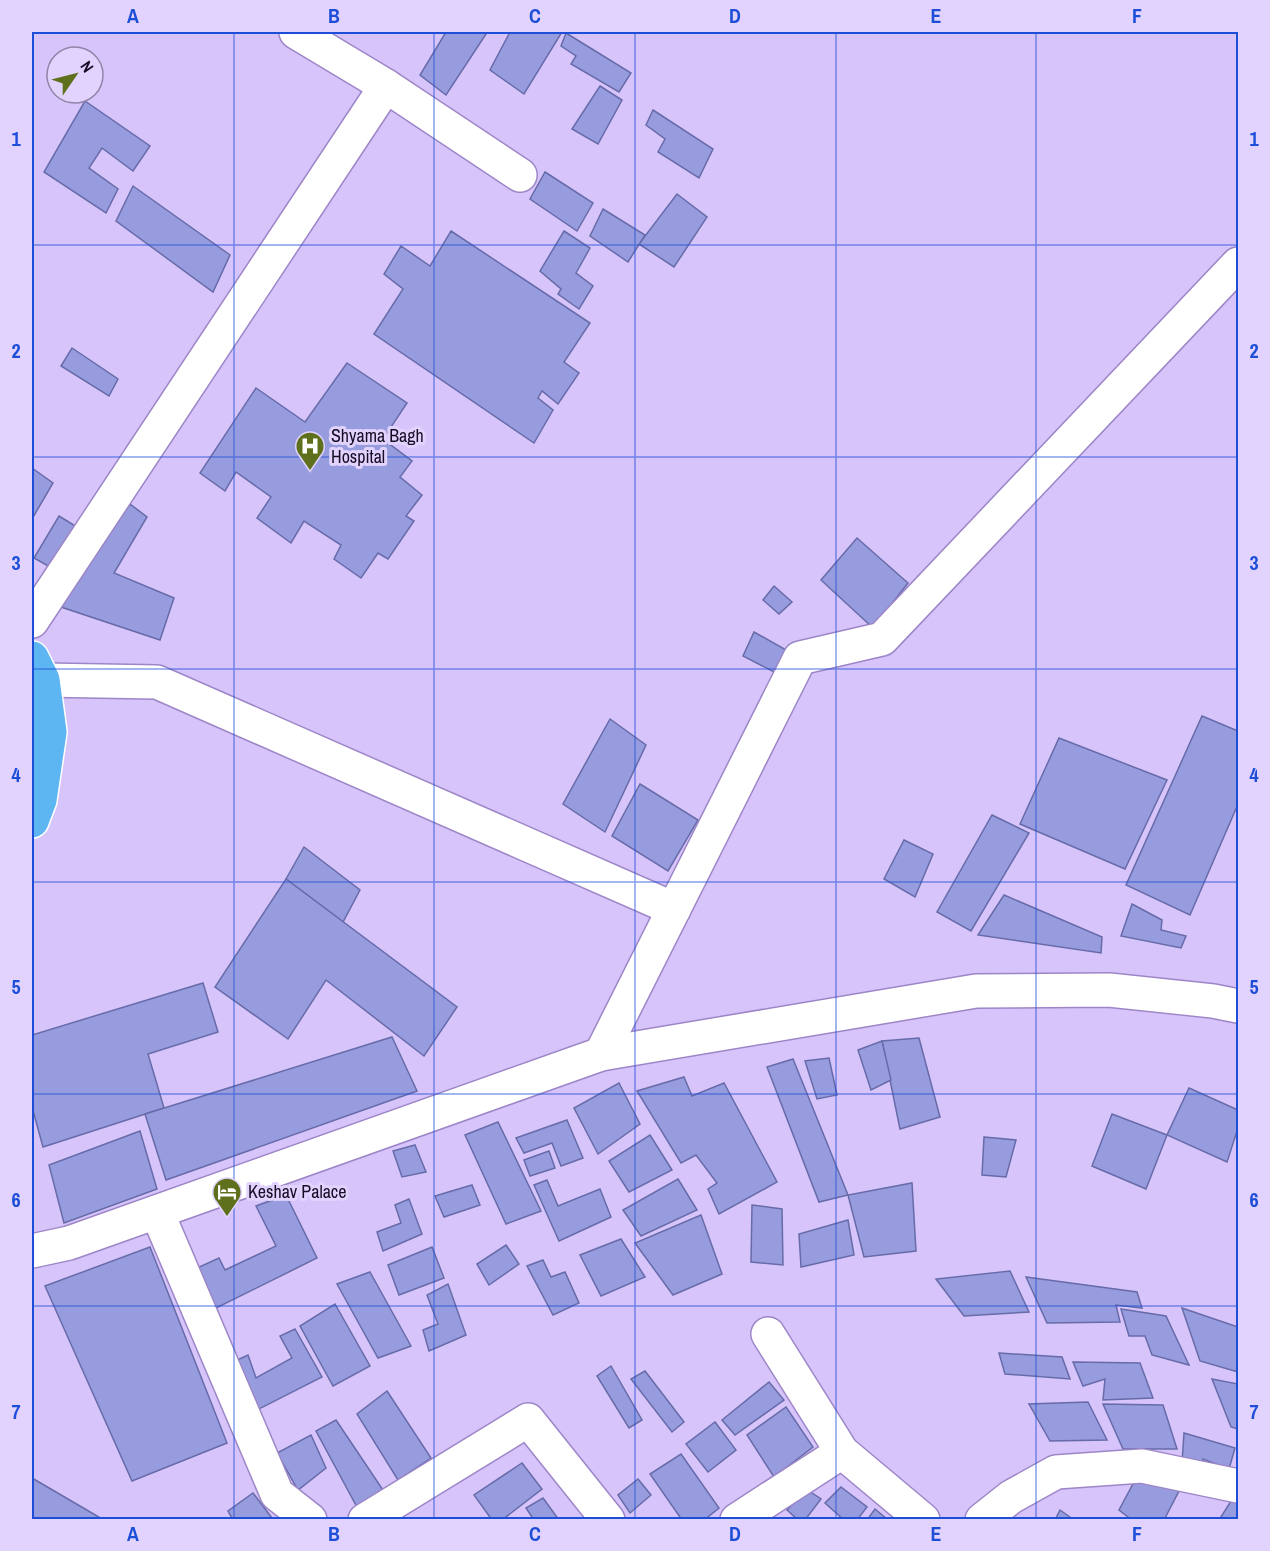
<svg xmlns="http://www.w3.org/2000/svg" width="1270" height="1551" viewBox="0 0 1270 1551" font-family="'Archivo Narrow',sans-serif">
  <rect width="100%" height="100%" fill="#d6c4fa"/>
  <g fill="#979cde" stroke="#676ba9" stroke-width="1.5">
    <polygon points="446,32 482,32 486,34 446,95 420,75"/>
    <polygon points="510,32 562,32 524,94 490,70"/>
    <polygon points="566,33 631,73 619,92 571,64 576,56 561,46"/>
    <polygon points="600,86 622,100 598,144 572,129"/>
    <polygon points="85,101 150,146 133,171 102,148 89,168 118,189 106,213 44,172"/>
    <polygon points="653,110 713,149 699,178 658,152 665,139 646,125"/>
    <polygon points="545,172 593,203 577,231 530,199"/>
    <polygon points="133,186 230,255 213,292 116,221"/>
    <polygon points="677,194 707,217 674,267 639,244"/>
    <polygon points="603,209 645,235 628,262 590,236"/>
    <polygon points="451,231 590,323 564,362 579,373 558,404 542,391 538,398 553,410 534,443 374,334 403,289 384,274 401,246 430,266"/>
    <polygon points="564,231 590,248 576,273 593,286 579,309 558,294 561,289 540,271"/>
    <polygon points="72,348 118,379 109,396 61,366"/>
    <polygon points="347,363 407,403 383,439 412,461 400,477 422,495 406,516 414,521 388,559 378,553 361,578 334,559 341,545 304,521 291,543 257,518 271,497 236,472 225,491 200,473 256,388 305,422"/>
    <polygon points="32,468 53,483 32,519"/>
    <polygon points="130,504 147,517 114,573 174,598 160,640 58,606"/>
    <polygon points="59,516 77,527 50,567 34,558"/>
    <polygon points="857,538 908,583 873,628 821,580"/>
    <polygon points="774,586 792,602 779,614 763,600"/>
    <polygon points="754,632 788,651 780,675 743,656"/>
    <polygon points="1202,716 1238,731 1238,804 1190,915 1126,885"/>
    <polygon points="610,719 646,745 605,832 563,804"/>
    <polygon points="1059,738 1167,780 1125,869 1020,824"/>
    <polygon points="640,784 698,820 668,871 612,836"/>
    <polygon points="992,815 1029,833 971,931 937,912"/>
    <polygon points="904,840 933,854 915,897 884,879"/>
    <polygon points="304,847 360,890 343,922 286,879"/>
    <polygon points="286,879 457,1007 424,1056 326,980 288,1039 215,987"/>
    <polygon points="1004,895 1102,937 1101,953 978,935"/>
    <polygon points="1132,904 1162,920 1161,930 1186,936 1181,948 1121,936"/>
    <polygon points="203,983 218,1032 148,1054 164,1108 43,1147 32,1107 32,1035"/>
    <polygon points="392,1037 417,1091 166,1180 145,1114"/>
    <polygon points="919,1038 940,1117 900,1129 882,1041"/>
    <polygon points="882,1041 891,1080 871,1090 858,1050"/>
    <polygon points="829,1058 837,1095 817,1099 805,1061"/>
    <polygon points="793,1059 848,1195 819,1202 767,1067"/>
    <polygon points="684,1077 692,1096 724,1083 777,1182 719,1214 708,1189 717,1183 696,1155 681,1163 637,1091"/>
    <polygon points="619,1083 640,1124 598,1154 574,1108"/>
    <polygon points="1189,1088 1238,1110 1238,1128 1227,1162 1167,1135"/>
    <polygon points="1112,1114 1167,1135 1146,1189 1092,1166"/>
    <polygon points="567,1120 583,1158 561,1166 552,1143 524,1153 516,1138"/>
    <polygon points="498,1122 541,1211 506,1224 465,1135"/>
    <polygon points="140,1131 157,1189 64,1223 49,1165"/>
    <polygon points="650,1135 672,1170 629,1192 609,1161"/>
    <polygon points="984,1137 1016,1140 1006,1177 982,1175"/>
    <polygon points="415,1145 426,1172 402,1177 393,1151"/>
    <polygon points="549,1151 555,1168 530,1176 524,1160"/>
    <polygon points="678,1179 697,1210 641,1236 623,1210"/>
    <polygon points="547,1180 558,1206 600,1189 611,1217 559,1241 534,1185"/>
    <polygon points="912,1183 916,1251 864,1257 848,1195"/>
    <polygon points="472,1185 480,1205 444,1217 435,1196"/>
    <polygon points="286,1195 317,1258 202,1315 184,1274 219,1258 225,1270 276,1246 256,1206"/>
    <polygon points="409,1199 422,1234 383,1251 377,1232 401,1223 395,1205"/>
    <polygon points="752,1205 782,1209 783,1265 751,1262"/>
    <polygon points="701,1215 722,1274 673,1295 635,1243"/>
    <polygon points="848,1220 854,1255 801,1267 799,1234"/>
    <polygon points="621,1239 645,1277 601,1296 580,1255"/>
    <polygon points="506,1245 519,1264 489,1285 477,1264"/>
    <polygon points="150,1247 227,1443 132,1481 45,1286"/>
    <polygon points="432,1247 444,1278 399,1295 388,1265"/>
    <polygon points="543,1260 551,1277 565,1272 579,1303 553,1315 527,1266"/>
    <polygon points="1010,1271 1029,1312 964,1316 936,1279"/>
    <polygon points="370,1272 411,1346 378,1358 337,1284"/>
    <polygon points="1026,1277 1137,1292 1142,1308 1116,1305 1120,1322 1047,1323"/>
    <polygon points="448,1284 466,1335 429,1351 423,1330 438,1324 427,1295"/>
    <polygon points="335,1304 370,1366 333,1386 300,1326"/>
    <polygon points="1182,1308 1238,1327 1238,1372 1200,1361"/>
    <polygon points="1121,1309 1166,1316 1189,1365 1152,1355 1145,1336 1129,1336"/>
    <polygon points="295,1329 322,1377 251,1413 231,1363 248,1355 256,1378 292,1358 280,1336"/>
    <polygon points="999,1353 1062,1357 1070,1379 1005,1374"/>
    <polygon points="1073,1362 1140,1363 1153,1398 1103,1400 1105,1379 1083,1386"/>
    <polygon points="611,1366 642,1420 629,1428 597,1376"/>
    <polygon points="645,1371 684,1422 672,1432 631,1379"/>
    <polygon points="1212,1379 1238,1384 1238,1429 1231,1427"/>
    <polygon points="769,1382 784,1400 735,1435 722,1420"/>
    <polygon points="387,1391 431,1458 398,1480 357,1414"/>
    <polygon points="1088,1402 1107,1440 1050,1441 1029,1404"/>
    <polygon points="1103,1404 1163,1405 1177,1449 1123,1449"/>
    <polygon points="786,1407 813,1447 774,1477 747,1435"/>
    <polygon points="336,1420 385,1493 358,1509 316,1431"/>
    <polygon points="715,1422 736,1450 708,1472 686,1444"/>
    <polygon points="1184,1433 1235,1448 1229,1469 1203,1459 1202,1467 1182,1463"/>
    <polygon points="311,1435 326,1468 298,1490 277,1453"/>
    <polygon points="681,1454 719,1508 704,1520 682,1520 650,1474"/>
    <polygon points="522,1463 542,1489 502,1520 492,1520 474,1495"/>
    <polygon points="1141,1469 1180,1489 1164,1520 1132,1520 1119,1510"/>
    <polygon points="32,1478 104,1520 32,1520"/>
    <polygon points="638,1479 651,1495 630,1513 618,1495"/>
    <polygon points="841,1487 867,1507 857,1520 844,1520 825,1503"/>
    <polygon points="806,1489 821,1499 805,1520 798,1520 787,1510"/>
    <polygon points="253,1493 272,1518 270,1520 233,1520 228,1511"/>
    <polygon points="543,1498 559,1520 534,1520 526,1508"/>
    <polygon points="1233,1498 1238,1501 1238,1520 1219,1520"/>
    <polygon points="875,1509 888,1520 867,1520"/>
    <polygon points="1060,1510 1074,1520 1055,1520"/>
  </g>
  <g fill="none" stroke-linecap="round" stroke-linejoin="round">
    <g stroke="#9d86c7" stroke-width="36">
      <g id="street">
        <polyline points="296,32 386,86 520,175"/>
        <polyline points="32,621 386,86"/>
        <polyline points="43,680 157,682 674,909"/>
        <polyline points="601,1054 800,658 882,639 1238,264"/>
        <polyline points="157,1212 277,1494 310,1520"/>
        <polyline points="32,1251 69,1243 601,1054 976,991 1109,990 1213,1001 1238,1006"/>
        <polyline points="768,1334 842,1452 923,1520"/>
        <polyline points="365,1520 528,1420 608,1520"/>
        <polyline points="737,1520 842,1452"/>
        <polyline points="982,1520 1011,1497 1056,1472 1142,1466 1238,1486"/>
      </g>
    </g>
    <g stroke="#fff" stroke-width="36">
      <polyline id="highway" points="32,658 43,680 50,732 40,800 32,821"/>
    </g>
    <use href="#street" stroke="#fff" stroke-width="33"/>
    <use href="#highway" stroke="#5db5f1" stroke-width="33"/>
  </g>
  <path fill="none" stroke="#1d4ed8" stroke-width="1.5" stroke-opacity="0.55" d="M234,32V1520M434,32V1520M635,32V1520M836,32V1520M1036,32V1520M32,245H1238M32,457H1238M32,669H1238M32,882H1238M32,1094H1238M32,1306H1238"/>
  <defs>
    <g id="hospital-pin" transform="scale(1.5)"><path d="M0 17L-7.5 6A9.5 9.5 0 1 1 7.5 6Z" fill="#5f701c" stroke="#e1d3fd"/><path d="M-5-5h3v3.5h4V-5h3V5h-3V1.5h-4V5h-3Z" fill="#fff"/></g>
    <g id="hotel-pin" transform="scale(1.5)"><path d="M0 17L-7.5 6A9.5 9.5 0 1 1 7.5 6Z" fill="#5f701c" stroke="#e1d3fd"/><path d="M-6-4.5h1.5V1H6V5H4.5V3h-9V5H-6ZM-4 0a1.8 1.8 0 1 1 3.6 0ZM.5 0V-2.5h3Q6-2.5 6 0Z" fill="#fff"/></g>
  </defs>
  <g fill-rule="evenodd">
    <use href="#hospital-pin" x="310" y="446"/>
    <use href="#hotel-pin" x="227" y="1192"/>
  </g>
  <g text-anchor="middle" stroke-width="6" stroke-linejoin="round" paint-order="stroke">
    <g font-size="18" fill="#160d25" stroke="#e1d3fd" text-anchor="start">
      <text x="331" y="442">Shyama Bagh<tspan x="331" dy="21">Hospital</tspan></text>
      <text x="248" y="1198">Keshav Palace</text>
    </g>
  </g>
  <rect width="1270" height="1551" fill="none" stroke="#e1d3fd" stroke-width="66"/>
  <g transform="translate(75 75) rotate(55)"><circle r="28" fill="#e1d3fd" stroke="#9084a7" stroke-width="1.5"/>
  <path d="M0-4.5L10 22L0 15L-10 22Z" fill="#5f701c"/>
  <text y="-9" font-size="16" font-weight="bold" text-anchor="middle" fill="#160d25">N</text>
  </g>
  <rect x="33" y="33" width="1204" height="1485" fill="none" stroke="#1d4ed8" stroke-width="2"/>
  <g font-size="20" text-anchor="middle" font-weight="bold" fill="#1d4ed8">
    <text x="133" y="23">A</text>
    <text x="334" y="23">B</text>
    <text x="535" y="23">C</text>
    <text x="735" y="23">D</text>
    <text x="936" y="23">E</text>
    <text x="1137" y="23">F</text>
    <text x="16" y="146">1</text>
    <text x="1254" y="146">1</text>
    <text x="16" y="358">2</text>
    <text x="1254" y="358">2</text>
    <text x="16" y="570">3</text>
    <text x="1254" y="570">3</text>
    <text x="16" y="782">4</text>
    <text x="1254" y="782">4</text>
    <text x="16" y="994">5</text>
    <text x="1254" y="994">5</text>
    <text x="16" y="1207">6</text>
    <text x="1254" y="1207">6</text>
    <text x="16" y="1419">7</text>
    <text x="1254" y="1419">7</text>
    <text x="133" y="1541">A</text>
    <text x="334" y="1541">B</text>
    <text x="535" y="1541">C</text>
    <text x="735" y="1541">D</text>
    <text x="936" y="1541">E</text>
    <text x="1137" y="1541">F</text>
  </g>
</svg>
